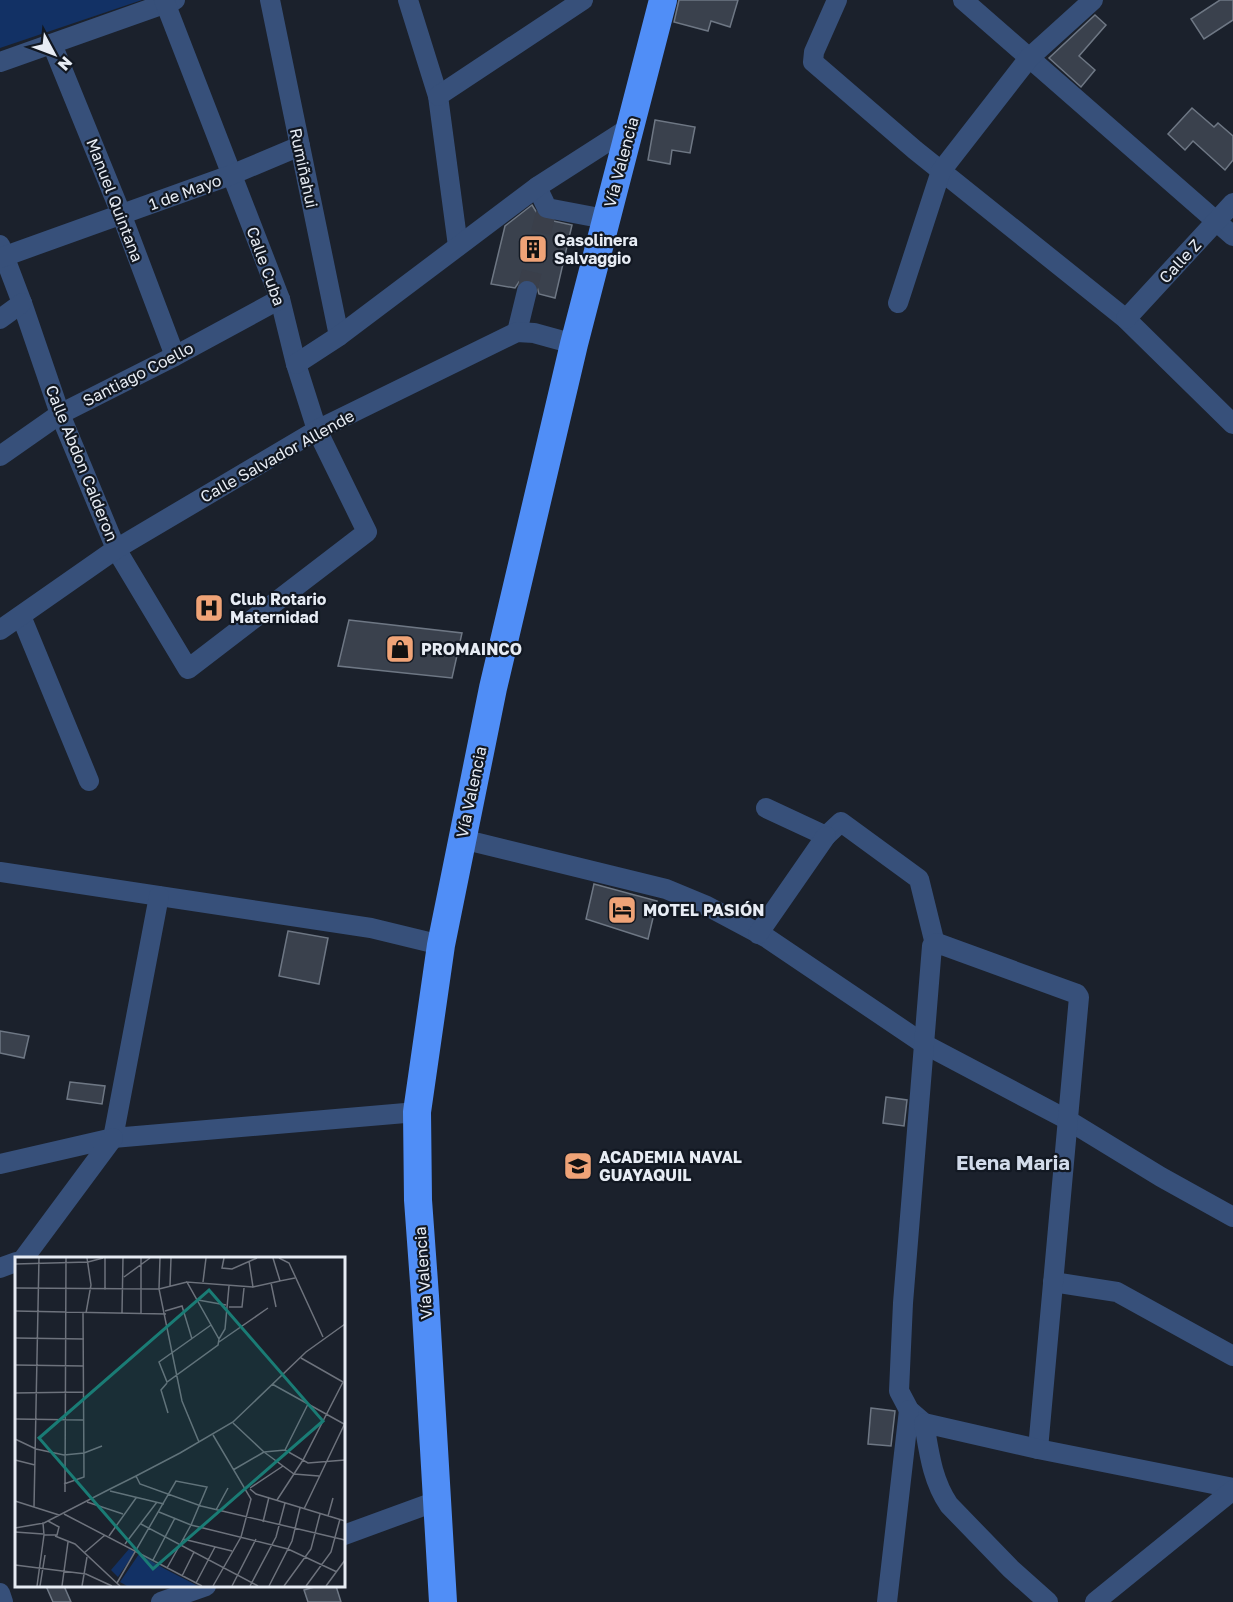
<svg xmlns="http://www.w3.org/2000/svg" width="1233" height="1602" viewBox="0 0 1233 1602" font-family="'Golos Text',sans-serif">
  <rect width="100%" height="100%" fill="#1b212c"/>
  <polygon fill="#123165" points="0,0 142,0 0,48"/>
  <g fill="#3a414d" stroke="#6e7784" stroke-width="1.5">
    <polygon points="679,0 738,0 730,27 711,21 708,31 674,22"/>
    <polygon points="1220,0 1233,0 1233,20 1204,39 1191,19"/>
    <polygon points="1095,15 1106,25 1079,56 1095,70 1081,87 1049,58"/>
    <polygon points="1192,108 1214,127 1218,123 1233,136 1233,160 1225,170 1193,141 1185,150 1168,134"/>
    <polygon points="655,120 695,127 690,153 672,150 670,164 648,160"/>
    <polygon points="532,205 540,218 572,225 555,298 539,294 536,283 529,279 519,282 515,288 491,284 505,226"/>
    <polygon points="349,620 462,633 452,678 338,666"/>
    <polygon points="594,884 657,901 648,939 586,919"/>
    <polygon points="288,931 328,938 319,984 279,976"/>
    <polygon points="0,1031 29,1036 24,1058 0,1053"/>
    <polygon points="70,1082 105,1086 102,1104 67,1099"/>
    <polygon points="886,1097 907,1100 904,1126 883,1123"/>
    <polygon points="871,1408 895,1411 891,1446 868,1444"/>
    <polygon points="46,1586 64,1586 71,1602 53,1602"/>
    <polygon points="318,1586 336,1586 341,1602 308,1602 304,1590"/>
  </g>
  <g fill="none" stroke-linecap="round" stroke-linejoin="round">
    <polyline stroke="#3a3f4a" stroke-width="20" stroke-dasharray="20 10" stroke-linecap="butt" points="527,291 547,208"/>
    <g stroke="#37507a" stroke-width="20">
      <polyline points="270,0 339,336"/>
      <polyline points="408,0 438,96 458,246"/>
      <polyline points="837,0 814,52 813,62 915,150 1126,319 1233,424"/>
      <polyline points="963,0 1233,236"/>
      <polyline points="52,44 122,216 175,356"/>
      <polyline points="0,62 175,0"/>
      <polyline points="438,96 583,0"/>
      <polyline points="537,187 547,208 605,219"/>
      <polyline points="0,245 22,303 60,414 116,549 188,669 367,532 317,430 296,364 280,299 164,0"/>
      <polyline points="0,258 231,175 300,146"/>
      <polyline points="898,303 941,171 1029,58 1093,0"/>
      <polyline points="0,319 22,303"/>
      <polyline points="1126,319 1233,203"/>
      <polyline points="517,332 527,291"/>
      <polyline points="296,364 339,336 537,187 632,126"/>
      <polyline points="0,456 60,414 175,356 280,299"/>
      <polyline points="21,616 89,781"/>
      <polyline points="0,630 116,549 317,430 517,332 534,333 574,344"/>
      <polyline points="766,808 826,836 841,822 919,879 935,944"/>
      <polyline points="462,839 666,889 707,906 767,938 924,1044 1066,1119 1161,1177 1233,1217"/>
      <polyline points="0,872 371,928 441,945"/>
      <polyline points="159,896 113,1138 417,1112"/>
      <polyline points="758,934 826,836"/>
      <polyline points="0,1164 113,1138"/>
      <polyline points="24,1258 113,1138"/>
      <polyline points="0,1268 16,1262"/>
      <polyline points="1053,1282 1117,1292 1233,1356"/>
      <polyline points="924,1423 909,1410 899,1391 903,1303 932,946 937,943 1077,994 1079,997 1038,1449"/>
      <polyline points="344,1535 437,1501"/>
      <polyline points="0,1593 3,1602"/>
      <polyline points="161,1602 206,1586"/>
      <polyline points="887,1602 909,1410"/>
      <path d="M1048,1602L1011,1569L949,1505C932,1480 929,1452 924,1423L1038,1449L1233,1488"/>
      <polyline points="1095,1602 1233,1490"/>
    </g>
    <polyline stroke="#508ef7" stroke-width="28" points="443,1602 425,1296 418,1200 417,1112 441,945 493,688 574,344 663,0"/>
  </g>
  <defs>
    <g id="building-square" transform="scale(1.5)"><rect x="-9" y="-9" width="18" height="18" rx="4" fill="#efa377" stroke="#121822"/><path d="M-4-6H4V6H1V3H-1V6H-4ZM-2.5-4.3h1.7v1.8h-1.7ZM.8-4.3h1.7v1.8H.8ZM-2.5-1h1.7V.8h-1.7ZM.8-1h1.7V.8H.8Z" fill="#111"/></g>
    <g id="hospital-square" transform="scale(1.5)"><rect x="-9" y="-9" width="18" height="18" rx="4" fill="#efa377" stroke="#121822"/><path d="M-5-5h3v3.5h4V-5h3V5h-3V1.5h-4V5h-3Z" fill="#111"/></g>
    <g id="shop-square" transform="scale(1.5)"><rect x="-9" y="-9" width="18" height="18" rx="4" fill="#efa377" stroke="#121822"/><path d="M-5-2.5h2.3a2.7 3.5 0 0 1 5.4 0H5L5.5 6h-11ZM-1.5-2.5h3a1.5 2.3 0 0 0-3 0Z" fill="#111"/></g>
    <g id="hotel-square" transform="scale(1.5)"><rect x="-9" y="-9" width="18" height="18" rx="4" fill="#efa377" stroke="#121822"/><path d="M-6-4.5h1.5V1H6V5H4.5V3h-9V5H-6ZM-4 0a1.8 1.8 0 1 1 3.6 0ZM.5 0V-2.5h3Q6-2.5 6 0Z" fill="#111"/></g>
    <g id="university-square" transform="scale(1.5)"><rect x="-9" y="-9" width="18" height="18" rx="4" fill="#efa377" stroke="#121822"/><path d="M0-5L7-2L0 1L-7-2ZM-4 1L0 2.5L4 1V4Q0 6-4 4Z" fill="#111"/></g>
  </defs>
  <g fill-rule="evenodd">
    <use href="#building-square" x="533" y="249"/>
    <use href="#hospital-square" x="209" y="608"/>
    <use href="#shop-square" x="400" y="649"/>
    <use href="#hotel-square" x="622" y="910"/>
    <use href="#university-square" x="578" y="1166"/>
  </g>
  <g text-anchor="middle" stroke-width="4.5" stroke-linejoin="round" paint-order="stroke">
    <g font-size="16" fill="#e7ecf4" stroke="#121822">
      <text transform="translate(621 162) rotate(-75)" y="6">Vía Valencia</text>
      <text transform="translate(304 168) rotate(78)" y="6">Rumiñahui</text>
      <text transform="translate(185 192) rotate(-20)" y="6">1 de Mayo</text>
      <text transform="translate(115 200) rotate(69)" y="6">Manuel Quintana</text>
      <text transform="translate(1180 261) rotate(-47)" y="6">Calle Z</text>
      <text transform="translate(266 266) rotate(70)" y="6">Calle Cuba</text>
      <text transform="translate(138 374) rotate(-27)" y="6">Santiago Coello</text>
      <text transform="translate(277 456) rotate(-29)" y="6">Calle Salvador Allende</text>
      <text transform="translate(82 463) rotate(68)" y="6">Calle Abdon Calderon</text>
      <text transform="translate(471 792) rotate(-78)" y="6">Vía Valencia</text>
      <text transform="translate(423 1273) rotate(-94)" y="6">Vía Valencia</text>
    </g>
    <g font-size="16" font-weight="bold" fill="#e7ecf4" stroke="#121822" text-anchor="start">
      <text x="554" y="246">Gasolinera<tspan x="554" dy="18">Salvaggio</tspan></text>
      <text x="230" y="605">Club Rotario<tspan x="230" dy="18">Maternidad</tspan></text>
      <text x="421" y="655">PROMAINCO</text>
      <text x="643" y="916">MOTEL PASIÓN</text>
      <text x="599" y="1163">ACADEMIA NAVAL<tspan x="599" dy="18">GUAYAQUIL</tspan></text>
    </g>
    <g font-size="20" font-weight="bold" fill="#d2dbea" stroke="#121822">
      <text x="1013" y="1170">Elena Maria</text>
    </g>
  </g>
  <g transform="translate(15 1257)">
    <rect width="330" height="330" fill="#1b212c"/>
    <path d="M114,292L120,295L103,320L96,313ZM124,297L150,312L183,329H112L105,325Z" fill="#123165"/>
    <path fill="none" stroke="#6d727c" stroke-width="1.5" d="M90,1V33M145,1L144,32L167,144L184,185M209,1L207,11L217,12L242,1M258,1L265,24L280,21M264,1L274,6L308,80M234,4L238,30L265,24M0,7L73,5L88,1M109,20L135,1M188,25L191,1M256,26L261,50M155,29L156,1M214,29L210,72L204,82L172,25L238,30M0,31L144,32L172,25M183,43L211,48M214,50H227L229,31M0,54L151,57M150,54L167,49L177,82M71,56L76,28L72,1M107,56L108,1M126,57V1M196,68L144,105L152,125L203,88L204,82M0,81L69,82M204,85L253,51M286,101L328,125M0,108L69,109M152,126L146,133L153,156M257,127L329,167M0,136L69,135M0,162L68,163M218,166L249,195L218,213M198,178L236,242L226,280L198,329M0,182L21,192L49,198L69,196L87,189M270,193L293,147M249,195L270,193L293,206L330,203M249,195L279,217L304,219M0,203L20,208M121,219L125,227L186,249L330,283M49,227L69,220L68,55M235,231L268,209M235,232L241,237L330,264M95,234L149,247M50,235L51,1M262,243L288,203L328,125M0,244L44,258M72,245L108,257M19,250L24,1M289,252L330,166M201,253L213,231M144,255L176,268L273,292L322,315M49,257L187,329M313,259L318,241M33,264L44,270L42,278H29L28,266H29L93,233L121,219L165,196L218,165L291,95L330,67M248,265L254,240M126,267L243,329M0,271L29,266M0,275L28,277M40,279L60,287L105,329M94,279L121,241M168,282L217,294M110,287L142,245M69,296L90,278M138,303L160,261M0,308L71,317L97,329M167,319L179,295M102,326L161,224L192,230L176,268L152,311M181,326L200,290M22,329L29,278M25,329L30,298M47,329L53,285M67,329L72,300M217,329L241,282M235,329L261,280L270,246M254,329L277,284L285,251M269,329L296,292L305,257M291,329L316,295L325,262M311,329L330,303"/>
    <path fill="#1a7c75" fill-opacity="0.15" stroke="#1a7c75" stroke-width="3" d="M194,33L308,164L138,312L24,181Z"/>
    <rect width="330" height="330" fill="none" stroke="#e7ecf4" stroke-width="3"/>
  </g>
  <g transform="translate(54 54) rotate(131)" stroke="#121822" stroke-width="4.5" paint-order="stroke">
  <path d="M0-4.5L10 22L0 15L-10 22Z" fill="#e7ecf4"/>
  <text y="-9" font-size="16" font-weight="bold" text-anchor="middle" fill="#e7ecf4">N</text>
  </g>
</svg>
